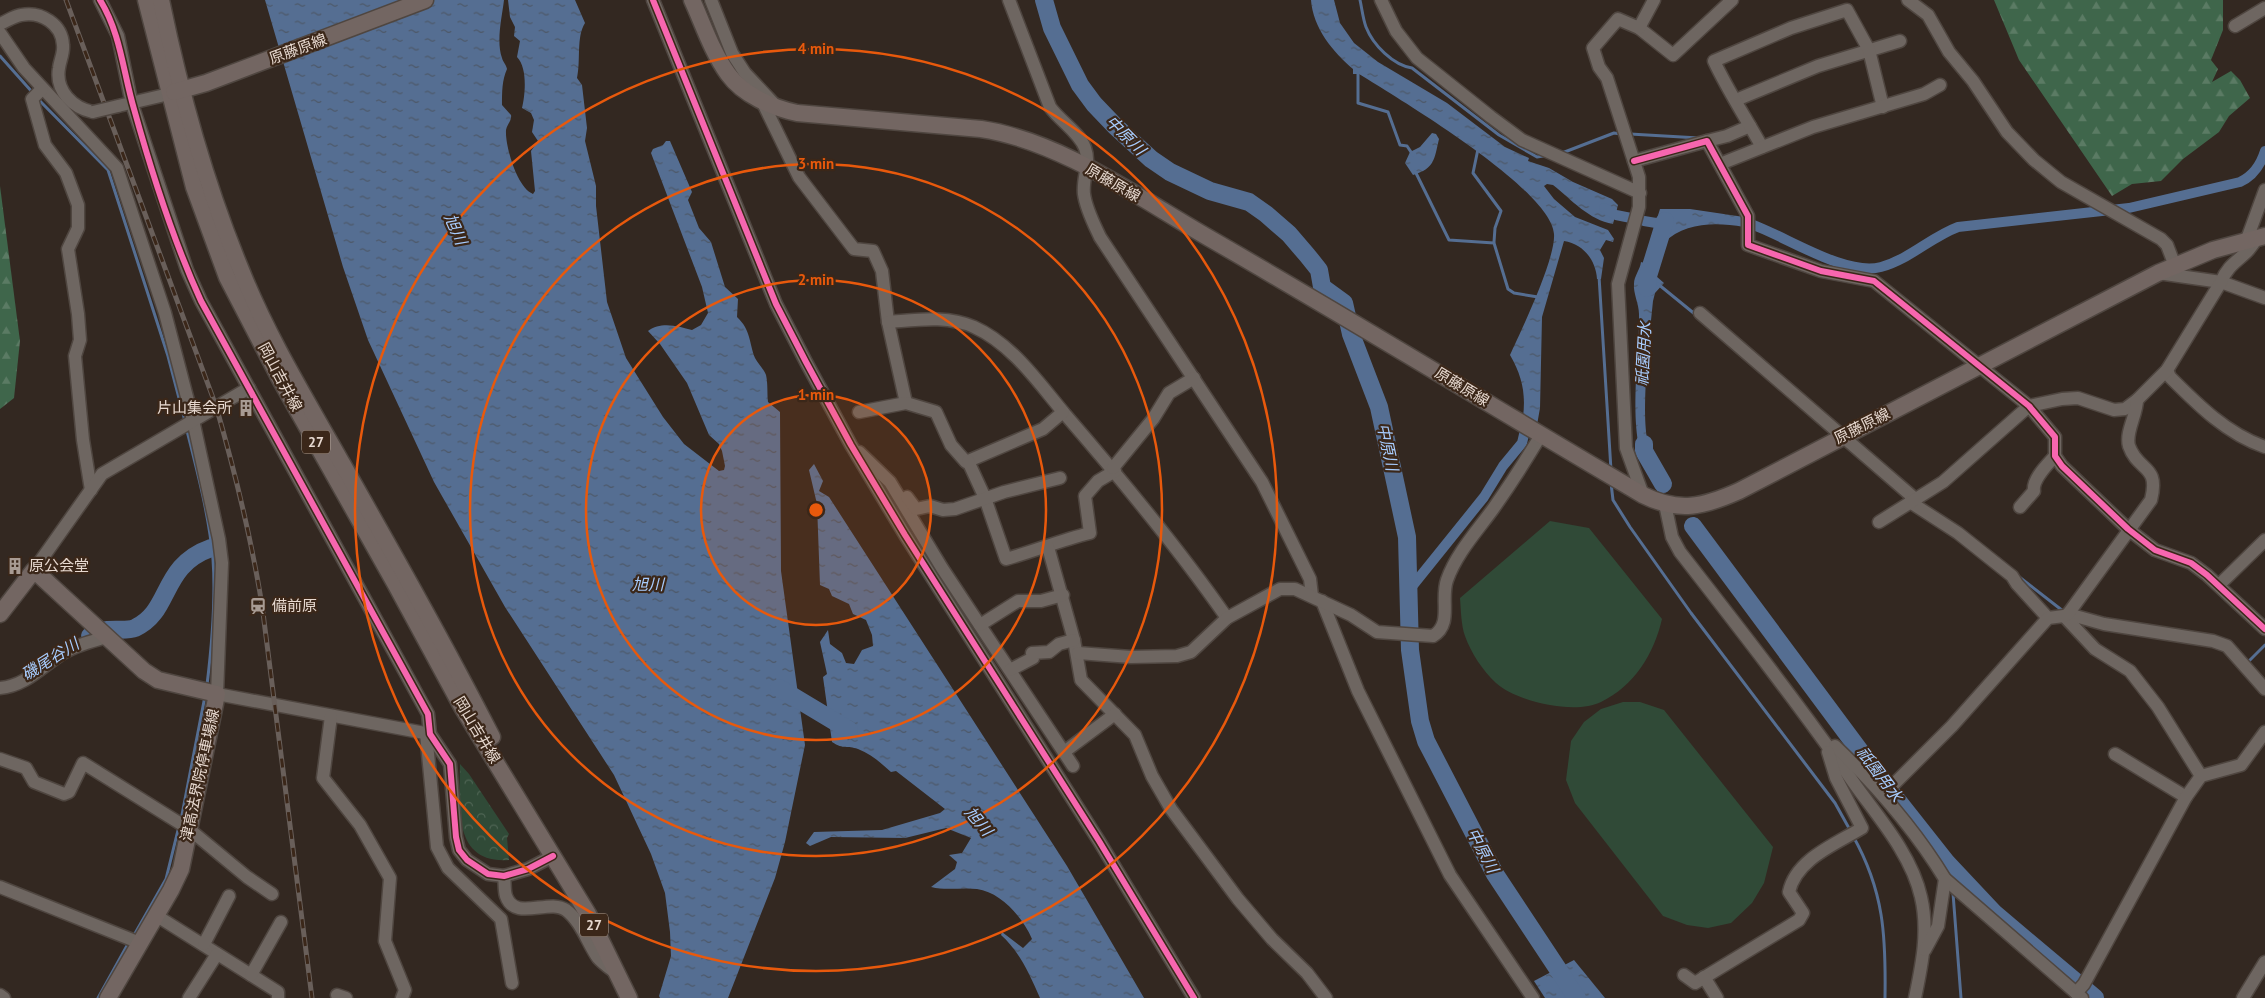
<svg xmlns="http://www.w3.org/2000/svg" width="2265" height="998" viewBox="0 0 2265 998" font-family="'PT Sans','Noto Sans JP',sans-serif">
  <defs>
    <pattern id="forest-firs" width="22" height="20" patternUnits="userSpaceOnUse" patternTransform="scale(1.25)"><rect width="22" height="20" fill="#3f664b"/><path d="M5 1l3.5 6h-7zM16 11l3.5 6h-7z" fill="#5b7b64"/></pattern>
    <pattern id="park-crowns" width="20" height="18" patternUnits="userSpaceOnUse" patternTransform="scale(1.25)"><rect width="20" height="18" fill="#304a37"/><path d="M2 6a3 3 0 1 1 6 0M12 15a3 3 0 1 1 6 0" fill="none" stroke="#4e6453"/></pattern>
    <pattern id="water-ripples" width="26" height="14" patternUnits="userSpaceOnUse" patternTransform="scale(1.25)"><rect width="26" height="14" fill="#556e92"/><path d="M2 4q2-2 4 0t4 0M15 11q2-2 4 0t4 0" fill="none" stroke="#4d5868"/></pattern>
  </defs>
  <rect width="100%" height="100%" fill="#332821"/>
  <g fill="url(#forest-firs)">
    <polygon points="1994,0 2223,0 2223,30 2211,60 2218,69 2212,82 2231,71 2240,80 2250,98 2229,116 2219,132 2183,159 2161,181 2132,184 2112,196 2019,60"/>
    <polygon points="0,186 20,341 14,398 0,409"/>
  </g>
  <path fill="url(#park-crowns)" d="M460,764L469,774L509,834L507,838L509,860C451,864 460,804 460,764Z"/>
  <g fill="#304a37">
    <path d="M1550,521L1589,528L1662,619C1654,654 1634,686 1601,702C1575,715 1517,702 1496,683C1483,671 1471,653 1465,636C1461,625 1461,610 1460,598Z"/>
    <polygon points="1623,702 1640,702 1664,710 1773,847 1764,883 1752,903 1731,923 1708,928 1687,925 1663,916 1575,803 1566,780 1571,741 1584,722 1601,709"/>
  </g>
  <g fill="url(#water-ripples)">
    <path d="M265,0H504C502,17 496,41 502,58C503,62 506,64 507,69C502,80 502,92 502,105L511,115C512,121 507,124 506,130C505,146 517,188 533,194L535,191L531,151L538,141L532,132L534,120L531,113L522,108C525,96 528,68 517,57L520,41L514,36L515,27L510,17L508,0H575L585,23C576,37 581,61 577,78L582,85L587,128L585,141L596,186V206L607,302L626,358L663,417L684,444L719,471L724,470L725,466L722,451L719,444L709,435L687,383L660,344L648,331C661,321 678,326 692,330L701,325L708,313L702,287L651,153L653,149L663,145L666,141H670L692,192L688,200L699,228L711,242L725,287L738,299L737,317C751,330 749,343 755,358C758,364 764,369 766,375C768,383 767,394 768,402L780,412L781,571L805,745L785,842L775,878L728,998H660L659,996L671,956L670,932L665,893L651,854L614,775L505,607L434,482L368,340L343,267Z"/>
    <path d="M1311,0H1334L1340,23L1354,43L1378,62L1447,103L1505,147L1529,158L1528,161L1549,168L1573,182L1612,199L1618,205L1613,224C1589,220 1572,200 1553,185L1547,184L1544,186L1554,199L1575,217L1608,230L1614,239L1613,242L1606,240L1600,250L1604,258L1601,279H1597C1596,261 1584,244 1564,241L1542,317L1540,408L1537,425L1523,417C1526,393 1522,376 1510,355C1521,331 1556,258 1554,234C1551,189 1399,99 1359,74H1353V69C1333,52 1313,28 1311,0Z"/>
    <path d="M1432,133L1436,134L1439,139C1434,160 1435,168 1413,175L1405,163L1410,152L1420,147Z"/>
    <path d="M1660,209H1690L1744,217V227C1715,222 1686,222 1663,243L1651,238Z"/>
    <path d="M1641,262L1653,266L1656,276L1664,283L1655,293L1653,301C1650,332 1639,423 1650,449C1652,454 1656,458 1659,462L1648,466C1626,442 1640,348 1639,314C1639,304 1633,293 1634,284C1634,276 1640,270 1641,262Z"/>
    <path d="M814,464L823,481L819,491L829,497L1067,866L1144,998H1040C1030,975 1020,952 1001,935L1002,932L1023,948L1032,939C1023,918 1001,892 977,889C962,887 947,891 931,887L955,869L957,862L949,855L962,853L971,838L946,828L905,838L831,837L810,846L806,843L814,832L882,830L940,813L945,809L896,771L891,772C881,763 871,754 858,749C847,745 844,750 832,742L823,677L827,674L820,642L828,630L830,644L842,653L846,663L854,664L862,650L873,646L872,635L866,620L853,614L849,604L832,596L829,589L820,585L817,504L809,470Z"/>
    <polygon points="1574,960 1605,998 1545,998 1534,981"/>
  </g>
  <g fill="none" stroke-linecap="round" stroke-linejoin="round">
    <g stroke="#556e92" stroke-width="3">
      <path d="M1360,0C1362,9 1363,19 1366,27C1373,45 1393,65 1412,68L1499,135L1537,157L1543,156"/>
      <polyline points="0,56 33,93"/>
      <polyline points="1358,70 1358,103 1388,112 1400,145 1407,146 1413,155"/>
      <polyline points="37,98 108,170 168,356 185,421"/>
      <polyline points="1630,134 1699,138"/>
      <polyline points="1478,149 1473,173 1501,211 1495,228 1494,242"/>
      <polyline points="1562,153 1614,133 1621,134"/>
      <polyline points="1415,171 1449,240 1494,243 1508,289 1514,293 1538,297"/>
      <polyline points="1599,276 1611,470"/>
      <polyline points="1658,284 1696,315"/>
      <path d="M186,427C197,470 209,515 213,559C216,600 212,644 207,685"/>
      <polyline points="1611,483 1613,500 1630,527 1691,613 1835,803 1850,830"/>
      <polyline points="2018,576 2063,611"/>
      <polyline points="2246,664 2265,645"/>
      <polyline points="181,820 205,696"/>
      <path d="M1853,836C1884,891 1886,936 1885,998"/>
      <polyline points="1947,863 1950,877"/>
      <polyline points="1953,893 1961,998"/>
      <polyline points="133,937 166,879 179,826"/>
      <polyline points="98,998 129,942"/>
    </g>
    <g stroke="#556e92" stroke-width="10">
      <polyline points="1604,208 1616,215 1631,218"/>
      <polyline points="1644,221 1656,223 1669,221"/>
      <path d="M1742,221C1779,231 1842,277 1881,267C1910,259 1931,237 1958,227L2129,208L2240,182C2253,176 2261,164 2265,151"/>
      <polyline points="1410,589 1484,497 1503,466 1522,443 1527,422"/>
    </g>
    <g stroke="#556e92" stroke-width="18">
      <polyline points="1044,0 1052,28 1080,85 1094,104 1115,126 1151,159 1170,172 1210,191 1249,202 1266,214 1289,234 1307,255 1319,270 1322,287 1344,303 1351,334 1379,407 1407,537 1410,650 1420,721 1426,741 1495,874 1577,998"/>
      <polyline points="1647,288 1648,276 1665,221"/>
      <polyline points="1644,444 1644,451 1663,484"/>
      <polyline points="1693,526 1883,782 1947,863 1994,913 2095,998"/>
      <path d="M90,636C96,634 102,631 108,630C117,629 128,631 135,628C172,611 160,566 211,548"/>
      <polyline points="779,688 849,730"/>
    </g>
    <g stroke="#4f4640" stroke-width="15">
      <g id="minor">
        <polyline points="100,0 118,36 130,95"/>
        <polyline points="653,0 776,304 806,362 851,445 905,535 1099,841 1194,998"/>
        <polyline points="711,0 732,53 745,73 775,105"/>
        <path d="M1009,0L1050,107C1060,121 1079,132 1085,148C1091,164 1082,178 1084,194C1086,209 1094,224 1100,237L1262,482L1310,579L1312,596"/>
        <polyline points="1381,0 1396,31 1417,58 1491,117 1522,140 1640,193"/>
        <polyline points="1908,0 1928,15 1949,52 1973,81 2007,132 2034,160 2061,182 2161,239 2167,245 2175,266"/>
        <path d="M0,24C7,21 14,16 21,15C41,11 62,24 63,45C64,53 60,60 59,68C55,91 73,108 93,112"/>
        <polyline points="2235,26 2265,8"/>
        <polyline points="1639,28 1673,55 1732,0"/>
        <polyline points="0,33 24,68 117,168 165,313 193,420 219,539 222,563 217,694 430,734"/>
        <polyline points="42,89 32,99 45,145 66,173 78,205 78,228 68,249 78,314 80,340 75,356 83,440 91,490"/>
        <polyline points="1736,100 1818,66 1900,41"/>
        <polyline points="763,103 799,177 854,249 873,251 882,271 888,322 906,403"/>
        <polyline points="118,106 169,94"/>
        <polyline points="134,110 187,270 201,301 428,714 430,734 450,764 456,837 459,850 467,860 488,874 504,876 528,869 553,856"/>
        <polyline points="1707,141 1727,136 1750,126"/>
        <path d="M1762,147C1746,118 1728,91 1714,61L1791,28L1847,10L1869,50L1883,107"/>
        <polyline points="1634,161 1707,141 1748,216 1748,245 1821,271 1874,281 2029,406 2055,437 2055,456 2062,466 2128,529 2155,550 2191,563 2207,575 2265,629"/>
        <polyline points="1720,164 1813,127 1924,94 1940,85"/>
        <polyline points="2247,239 2265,190"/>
        <polyline points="2158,273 2221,282 2265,298"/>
        <polyline points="1700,313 1914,498"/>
        <path d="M888,322C917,320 947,315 974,327C1012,344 1038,382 1064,413C1122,480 1177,546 1227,618"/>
        <path d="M2167,370L2170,377C2198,405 2227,434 2265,447"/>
        <polyline points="859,412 906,403 936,412 951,445 966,462 1043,429 1063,412"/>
        <polyline points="859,452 890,482 942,568 1073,766"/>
        <path d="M968,461L985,498L1006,559C1035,551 1061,540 1090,533L1085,496L1098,481L1115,471"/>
        <polyline points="1113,468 1153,419 1169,393 1194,378"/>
        <polyline points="1643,495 1626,448 1618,284 1639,207 1639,177 1607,78 1599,67 1593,48 1618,19 1639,28 1654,0"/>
        <polyline points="907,497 916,509 930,506 943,510 955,509 1004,492 1060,478"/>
        <polyline points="1910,502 1958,533 2012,576 2017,584 2048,618"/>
        <path d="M1665,504L1672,537L1680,552C1740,629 1800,706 1856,786C1880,819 1912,856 1921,897C1929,931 1922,964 1915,998"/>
        <path d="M2020,507L2034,491C2032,479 2048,464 2055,456"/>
        <path d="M1879,522L1943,482L2029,406L2062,399L2078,398L2114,410L2125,409L2137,400L2167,370L2221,282C2230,259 2247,259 2257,237"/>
        <polyline points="1048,547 1074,640 1081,680 1135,735 1152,776 1171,809 1238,899 1272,939 1307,973 1326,998"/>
        <polyline points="34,570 102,474 249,388"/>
        <polyline points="2219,585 2265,540"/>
        <polyline points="1322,601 1358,691 1450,875 1533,998"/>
        <polyline points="2068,614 2104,624 2213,641 2227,646 2265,689"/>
        <polyline points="2064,616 2095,649 2130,671 2158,707 2201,776"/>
        <polyline points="980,625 1018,601 1041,601 1063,595"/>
        <path d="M1078,653L1131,657L1177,656L1191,652L1227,618L1280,589H1295L1351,615L1377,632L1433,636C1453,624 1440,600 1447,580C1456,554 1477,531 1493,509C1510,485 1526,460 1541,435"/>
        <polyline points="1010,670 1033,658 1032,653 1049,652 1059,644 1074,640"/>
        <path d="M0,688C26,686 42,666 63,653C77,645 92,641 107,637"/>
        <polyline points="331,716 323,778 360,825 390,878 385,941 405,990 402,998"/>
        <polyline points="426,733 437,847 448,868 501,919 512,983"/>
        <path d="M1835,746C1878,787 1914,828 1945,879L2082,998"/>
        <polyline points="1064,752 1115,714"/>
        <polyline points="2115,754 2186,797"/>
        <polyline points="0,759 26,768 34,782 64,794 69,792 83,763 189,829 247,877 272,894"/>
        <path d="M1884,794L1952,726L2048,618L2064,616L2068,614L2151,500C2160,464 2138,472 2129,446C2125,432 2137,415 2137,400"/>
        <path d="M504,876C505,882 504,890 506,896C515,922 549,898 566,910C581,921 588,944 598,958C603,964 611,969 616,973"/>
        <polyline points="0,887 140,943"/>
        <polyline points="157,916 278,992 278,998"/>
        <polyline points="204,944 229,896"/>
        <polyline points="1925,950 1938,926 1945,879"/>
        <polyline points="251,975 281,922"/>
        <path d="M1684,975L1695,983L1799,920L1803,913L1789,892C1796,859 1836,844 1862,828L1836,778L1828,752"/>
        <polyline points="1704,977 1717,998"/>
        <polyline points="2076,993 2084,984 2186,797 2201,776 2241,765 2265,732"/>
        <polyline points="0,995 4,998"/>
        <polyline points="337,995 346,998"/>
        <polyline points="189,998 217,954"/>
        <polyline points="2243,998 2265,962"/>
      </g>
    </g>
    <g stroke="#4f4640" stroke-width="19">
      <g id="major">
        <polyline points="146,0 194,187 227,277 280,379 396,585 462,707 588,914 629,998"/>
        <path d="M161,0C180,92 205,183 241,270C268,338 307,401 343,465C394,555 445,645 492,737"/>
        <path d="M692,0C703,24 712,52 728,74C743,95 773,108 797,113L981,129C1061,141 1139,198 1209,238C1355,322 1498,410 1643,495C1679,513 1703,507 1739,491L2158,273L2213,250L2265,236"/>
        <polyline points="174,92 206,83 425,0"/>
        <polyline points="0,614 34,570 144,671 158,680 217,694 181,869 171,890 108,998"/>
      </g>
    </g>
    <use href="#minor" stroke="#6e6661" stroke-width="12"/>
    <use href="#major" stroke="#736662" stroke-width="16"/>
    <g stroke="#695f5a" stroke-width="5">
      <path id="rail" d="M66,0L216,406C235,472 251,537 262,605L312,998"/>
    </g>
    <use href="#rail" stroke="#3b2719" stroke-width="3" stroke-dasharray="9" stroke-linecap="butt"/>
    <g stroke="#4f4640" stroke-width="15" stroke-linecap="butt">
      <polyline id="minor-bridge" points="93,112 118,106"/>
    </g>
    <use href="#minor-bridge" stroke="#6e6661" stroke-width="12"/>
    <g stroke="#3b2719" stroke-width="9">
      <g id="cycleway">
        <path d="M100,0C121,34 123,72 134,109C152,174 173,240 201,301L428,714L430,734L450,764L456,837L459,850L467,860L488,874L504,876L528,869L553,856"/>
        <polyline points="653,0 776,304 806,362 851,445 905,535 1099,841 1194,998"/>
        <polyline points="1634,161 1707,141 1748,216 1748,245 1821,271 1874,281 2029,406 2055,437 2055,456 2062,466 2128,529 2155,550 2191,563 2207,575 2265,629"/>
      </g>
    </g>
    <use href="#cycleway" stroke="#f766af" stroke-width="6"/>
  </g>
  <circle cx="816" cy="510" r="115" fill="#e8590c" fill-opacity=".12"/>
  <g fill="none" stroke="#e8590c" stroke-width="2.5">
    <circle cx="816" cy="510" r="115"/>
    <circle cx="816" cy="510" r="230"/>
    <circle cx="816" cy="510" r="346"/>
    <circle cx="816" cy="510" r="461"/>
  </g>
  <defs>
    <g id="building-bare" transform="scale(1.35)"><path d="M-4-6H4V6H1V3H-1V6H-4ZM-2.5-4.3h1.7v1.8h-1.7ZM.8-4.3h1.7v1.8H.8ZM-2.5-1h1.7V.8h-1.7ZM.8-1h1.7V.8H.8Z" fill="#a89b93" stroke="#3b2719" stroke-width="2.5" paint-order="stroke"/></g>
    <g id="station-bare" transform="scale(1.35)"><path d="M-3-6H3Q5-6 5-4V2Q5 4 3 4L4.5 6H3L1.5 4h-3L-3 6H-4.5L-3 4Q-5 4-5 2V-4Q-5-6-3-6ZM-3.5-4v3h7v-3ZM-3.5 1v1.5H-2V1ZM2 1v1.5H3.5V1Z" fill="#a89b93" stroke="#3b2719" stroke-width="2.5" paint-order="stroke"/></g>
  </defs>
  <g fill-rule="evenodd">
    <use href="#building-bare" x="246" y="408"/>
    <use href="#building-bare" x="15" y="566"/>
    <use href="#station-bare" x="258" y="606"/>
  </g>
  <g text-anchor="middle" stroke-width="4.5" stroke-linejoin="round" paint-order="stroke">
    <g fill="#3b2719" stroke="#b3a499" stroke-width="1">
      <rect x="302" y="430.5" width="28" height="23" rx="4"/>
      <rect x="580" y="913.5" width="28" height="23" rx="4"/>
    </g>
    <g font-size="14" font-weight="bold" fill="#e7d9d0">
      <text x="316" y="447">27</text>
      <text x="594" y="930">27</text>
    </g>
    <g font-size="15" fill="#e7d9d0" stroke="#3b2719">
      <text transform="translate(298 49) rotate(-20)" y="5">原藤原線</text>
      <text transform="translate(1113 183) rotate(30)" y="5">原藤原線</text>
      <text transform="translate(280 377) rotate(62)" y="5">岡山吉井線</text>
      <text transform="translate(1462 387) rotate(31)" y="5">原藤原線</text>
      <text transform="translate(1862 426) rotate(-27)" y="5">原藤原線</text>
      <text transform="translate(477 730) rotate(59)" y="5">岡山吉井線</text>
      <text transform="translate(200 775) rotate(-78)" y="5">津高法界院停車場線</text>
    </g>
    <g font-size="15" fill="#e7d9d0" stroke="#3b2719" text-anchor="start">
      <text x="232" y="413" text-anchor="end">片山集会所</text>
      <text x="29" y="571">原公会堂</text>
      <text x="272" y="611">備前原</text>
    </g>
    <g font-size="16" font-style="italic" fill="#a7ccfe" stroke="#3b2719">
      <text transform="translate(1126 135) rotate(45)" y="6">中原川</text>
      <text transform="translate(456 229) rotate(66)" y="6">旭川</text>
      <text transform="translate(1643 354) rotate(-87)" y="6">祇園用水</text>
      <text transform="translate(1388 447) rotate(78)" y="6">中原川</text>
      <text x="648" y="590">旭川</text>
      <text transform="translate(50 659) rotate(-32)" y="6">磯尾谷川</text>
      <text transform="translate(1880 774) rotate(53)" y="6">祇園用水</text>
      <text transform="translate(979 821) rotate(50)" y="6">旭川</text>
      <text transform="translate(1483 850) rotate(62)" y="6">中原川</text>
    </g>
  </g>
  <circle cx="816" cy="510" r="8" fill="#e8590c" stroke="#3b2719" stroke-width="2.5"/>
  <g font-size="15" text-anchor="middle" font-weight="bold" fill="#e8590c" stroke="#3b2719" stroke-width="4.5" stroke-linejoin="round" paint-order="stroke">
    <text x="816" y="54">4 min</text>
    <text x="816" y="169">3 min</text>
    <text x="816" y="285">2 min</text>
    <text x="816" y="400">1 min</text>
  </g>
</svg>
